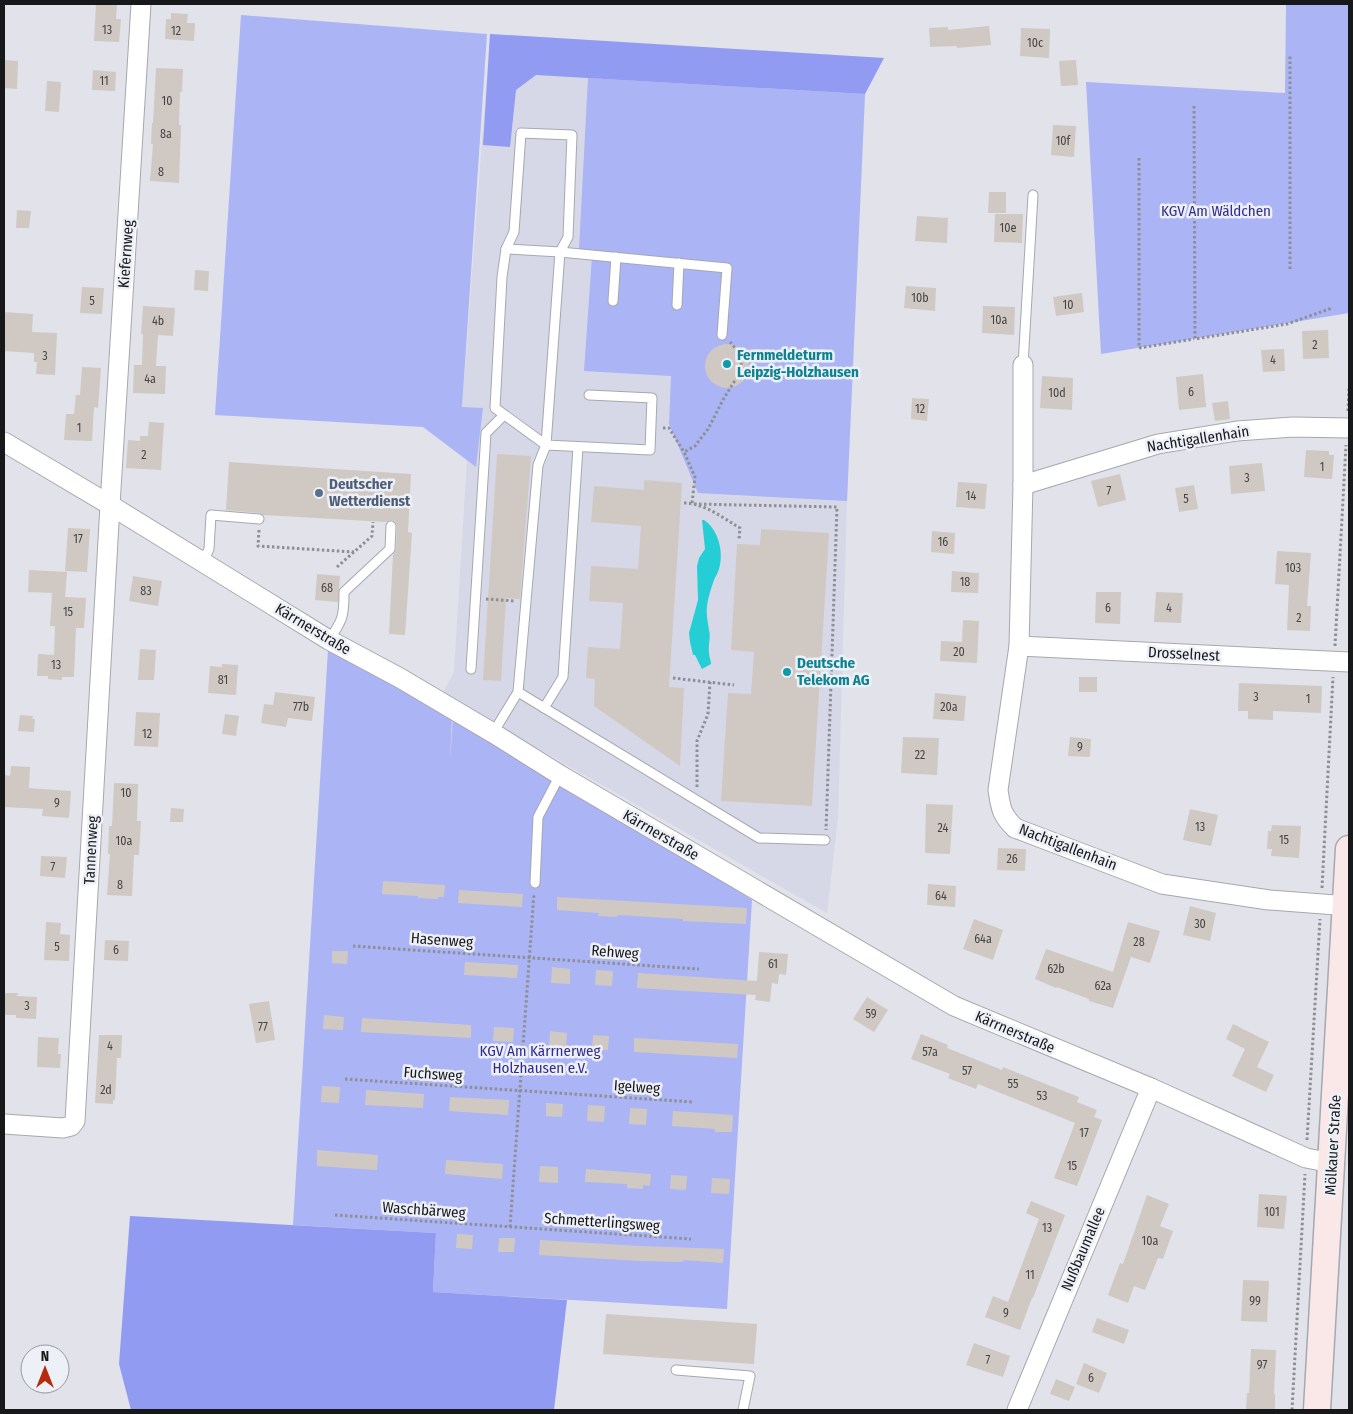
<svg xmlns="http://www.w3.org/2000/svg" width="1353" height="1414" viewBox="0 0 1353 1414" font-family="'Fira Sans Condensed',sans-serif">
  <rect width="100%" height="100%" fill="#e1e2ea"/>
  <polygon fill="#d6d8e7" points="490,34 884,58 865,94 847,501 838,817 827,913 442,694 454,672 467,460 462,407"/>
  <g fill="#abb4f5">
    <polygon points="1286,4 1349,4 1349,313 1101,354 1086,82 1285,93"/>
    <polygon points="241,15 487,34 462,407 483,408 476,467 423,427 215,415"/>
    <polygon points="588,78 865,94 847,501 698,493 669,424 671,376 584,371 592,256 579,249"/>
    <polygon points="328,650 452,717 450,762 453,715 752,900 727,1309 433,1292 436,1233 293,1225"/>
  </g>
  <g fill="#919bf2">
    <polygon points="490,34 884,58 865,94 536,75 516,90 510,147 483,145"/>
    <polygon points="130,1216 436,1233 433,1292 567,1300 554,1410 131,1410 119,1364"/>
  </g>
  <path fill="#25ced5" d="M702,520H704C719,530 724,553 719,569C718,573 715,577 714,580C711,589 708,597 707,606C706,615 708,622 709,630C711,637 708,645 709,653C709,657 711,660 711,664L702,669L695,655H693L690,642L689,633L698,600L697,566L699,558L705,549Z"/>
  <g fill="#d0c9c3">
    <polygon points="96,4 117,4 116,19 121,19 119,42 94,41"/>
    <polygon points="171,13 188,14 187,23 195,23 194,41 165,39 166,19 171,19"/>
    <polygon points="989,26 991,45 957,48 957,46 930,47 929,28 948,27 948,30"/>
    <polygon points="1021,28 1050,29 1049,58 1020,56"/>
    <polygon points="4,60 18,61 17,89 4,88"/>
    <polygon points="1076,60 1078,85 1061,86 1059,61"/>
    <polygon points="156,68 183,69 182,92 180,92 179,125 181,125 179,183 150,181 153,144 151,144 152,123 153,123"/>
    <polygon points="93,70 116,72 115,91 92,90"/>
    <polygon points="47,81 61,82 59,112 45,111"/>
    <polygon points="1053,125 1076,126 1074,157 1051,155"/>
    <polygon points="989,192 1006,192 1006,213 988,213"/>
    <polygon points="17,210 31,211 29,228 16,228"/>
    <polygon points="995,214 1023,214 1022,243 994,242"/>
    <polygon points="917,216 948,218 947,243 915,241"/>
    <polygon points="195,270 209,271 208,291 194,290"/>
    <polygon points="906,286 936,288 935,311 904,308"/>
    <polygon points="82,287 104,288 102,314 80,313"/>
    <polygon points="1082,293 1084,312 1056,316 1053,297"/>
    <polygon points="143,306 175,308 173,336 158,335 156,366 166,366 165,394 133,393 134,365 142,365 143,334 141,334"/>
    <polygon points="983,306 1015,307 1014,335 982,333"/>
    <polygon points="4,312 33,314 32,332 57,333 55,375 36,374 37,362 34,362 34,353 4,351"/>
    <polygon points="1328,330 1329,358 1303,359 1302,331"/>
    <circle cx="727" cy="366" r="22"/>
    <polygon points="1284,349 1285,371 1263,372 1261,350"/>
    <polygon points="82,367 101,368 98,408 94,407 92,441 64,440 66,414 74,414 76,395 80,395"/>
    <polygon points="1203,374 1206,407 1179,410 1176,377"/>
    <polygon points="1042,376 1073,378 1072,410 1040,408"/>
    <polygon points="912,398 929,399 927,421 911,419"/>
    <polygon points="1228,401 1230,419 1215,421 1212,403"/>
    <polygon points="149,422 164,423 161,470 126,468 128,440 140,441 140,436 148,436"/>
    <polygon points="1306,450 1329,451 1329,455 1334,455 1332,479 1304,477"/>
    <polygon points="497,454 531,456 520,599 506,598 501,681 483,680"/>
    <polygon points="229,462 411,474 408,532 412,533 405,635 389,634 393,555 396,549 397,526 395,521 391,520 386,522 263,515 260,513 226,510"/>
    <polygon points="1262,463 1265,491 1231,494 1229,466"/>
    <polygon points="1120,474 1126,500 1098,507 1091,481"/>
    <polygon points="644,480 682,483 669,687 684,688 680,766 594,706 595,679 586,678 588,647 620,649 623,603 589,601 591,566 638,569 641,526 591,522 594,486 644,490"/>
    <polygon points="958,482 987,484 985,509 956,507"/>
    <polygon points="1194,485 1198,509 1179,512 1175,488"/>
    <polygon points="68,528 90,529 87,572 65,571"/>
    <polygon points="761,529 829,533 812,806 721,801 728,693 751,694 754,652 731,650 737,544 760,545"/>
    <polygon points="932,531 955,533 954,554 931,552"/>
    <polygon points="1277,551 1311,553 1307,606 1311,606 1310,631 1287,630 1289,585 1275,584"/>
    <polygon points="29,570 67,572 65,597 86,598 84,628 76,628 74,677 62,677 62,680 48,679 48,676 37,676 38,654 54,655 55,626 50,626 52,593 28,592"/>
    <polygon points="952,571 979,573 978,593 951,592"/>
    <polygon points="317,574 340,576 338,602 315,600"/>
    <polygon points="133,576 162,581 158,606 129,601"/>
    <polygon points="1096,592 1121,592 1120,624 1095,623"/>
    <polygon points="1156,592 1183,593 1181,623 1154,622"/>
    <polygon points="963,620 979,621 977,663 940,661 941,641 962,642"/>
    <polygon points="140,649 156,650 154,680 138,680"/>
    <polygon points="222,664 238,665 236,695 208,693 210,666 222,667"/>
    <rect x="1079" y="677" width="18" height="15"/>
    <polygon points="1239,683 1322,686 1321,713 1273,711 1273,720 1248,719 1248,711 1238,711"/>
    <polygon points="275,692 315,697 312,721 288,718 286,727 261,723 264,704 273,705"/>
    <polygon points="935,693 966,696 964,721 933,719"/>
    <polygon points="136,712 160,713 158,747 134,746"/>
    <polygon points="225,714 239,716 236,736 222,734"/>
    <polygon points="20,715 33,716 32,719 35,719 34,732 18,731"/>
    <polygon points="903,737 939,738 937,775 901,773"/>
    <polygon points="1070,737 1091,739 1090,757 1068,756"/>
    <polygon points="11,766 30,767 29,788 71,791 69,818 42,816 43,809 4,807 4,775 10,776"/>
    <polygon points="114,783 138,784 137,821 141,821 139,855 134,855 132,896 107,895 110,854 108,854 109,826 112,826"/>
    <polygon points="926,804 953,805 950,854 925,853"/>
    <polygon points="171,808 184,809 183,822 170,822"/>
    <polygon points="1190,809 1218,815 1211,846 1183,840"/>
    <polygon points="1272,825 1301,826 1299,858 1271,856 1272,849 1267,849 1268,831 1271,831"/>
    <polygon points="998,848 1026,849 1025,871 997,870"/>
    <polygon points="41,856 67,857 65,878 40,876"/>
    <polygon points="383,881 445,885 444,897 438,897 438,899 418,898 418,896 382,894"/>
    <polygon points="928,884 956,886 955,907 927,905"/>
    <polygon points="459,890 523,894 522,907 458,903"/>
    <polygon points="557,897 747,908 746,924 683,921 683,919 618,915 617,917 598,916 599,913 557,910"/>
    <polygon points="1190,906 1216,913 1210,941 1183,935"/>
    <polygon points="974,919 1003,930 993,960 963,949"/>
    <polygon points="46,922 61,923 60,934 70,935 69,961 44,960"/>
    <polygon points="1128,922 1160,931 1150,963 1131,957 1113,1008 1089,1001 1089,999 1057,987 1056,988 1035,979 1046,949 1113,972"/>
    <polygon points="105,940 129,941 128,961 104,960"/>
    <polygon points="332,951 348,951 347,964 332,963"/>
    <polygon points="759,952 788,954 786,975 779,974 778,984 772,983 770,1002 755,1000 756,995 637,988 638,973 757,981"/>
    <polygon points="465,962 518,965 517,978 464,975"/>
    <polygon points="552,967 570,969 570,984 551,983"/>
    <polygon points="596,970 613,971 612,986 595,985"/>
    <polygon points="4,993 18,993 17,996 37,997 36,1019 16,1018 16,1015 4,1015"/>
    <polygon points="867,997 888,1010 874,1032 853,1019"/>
    <polygon points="269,1001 275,1040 256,1043 249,1004"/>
    <polygon points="324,1015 344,1017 343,1030 323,1029"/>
    <polygon points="362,1018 471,1025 471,1038 361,1032"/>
    <polygon points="1233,1024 1269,1042 1257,1067 1274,1075 1266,1092 1232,1076 1245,1049 1226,1039"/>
    <polygon points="494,1027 514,1028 513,1042 493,1041"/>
    <polygon points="550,1031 567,1033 566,1048 549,1047"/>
    <polygon points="921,1034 948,1045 947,1048 1002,1070 1003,1067 1079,1097 1077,1102 1097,1110 1094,1117 1102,1120 1077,1186 1054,1178 1075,1123 978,1084 976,1089 948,1078 950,1074 911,1059"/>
    <polygon points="99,1035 122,1035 121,1058 117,1058 115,1100 113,1100 113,1104 95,1103"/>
    <polygon points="593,1035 609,1036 608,1050 592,1049"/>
    <polygon points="38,1037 59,1038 58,1054 61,1054 60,1068 37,1067"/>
    <polygon points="634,1038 738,1044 737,1058 634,1052"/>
    <polygon points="322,1086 340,1087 339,1103 321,1102"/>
    <polygon points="366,1090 424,1094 423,1108 365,1105"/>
    <polygon points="450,1097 509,1100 508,1115 449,1111"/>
    <polygon points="546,1103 563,1104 562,1117 546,1116"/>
    <polygon points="588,1105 605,1106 604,1122 587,1121"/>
    <polygon points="630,1108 647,1109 646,1125 629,1124"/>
    <polygon points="673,1111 733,1115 732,1132 715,1132 715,1129 672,1126"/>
    <polygon points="317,1150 378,1155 377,1170 317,1166"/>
    <polygon points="446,1160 503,1164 502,1179 445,1174"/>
    <polygon points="540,1166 558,1167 558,1183 539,1182"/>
    <polygon points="586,1169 651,1174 650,1186 643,1185 643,1189 627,1188 627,1184 585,1182"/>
    <polygon points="671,1175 687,1176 686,1190 670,1189"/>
    <polygon points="712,1178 730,1179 729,1194 711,1193"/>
    <polygon points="1259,1194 1287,1196 1284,1229 1257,1227"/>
    <polygon points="1147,1195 1169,1204 1160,1226 1173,1231 1163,1259 1158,1258 1145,1290 1134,1286 1128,1303 1108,1295 1120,1263 1123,1264"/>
    <polygon points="1031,1201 1065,1215 1033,1298 1032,1298 1020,1330 985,1317 993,1296 1008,1302 1039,1219 1026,1213"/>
    <polygon points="457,1234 473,1235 472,1249 456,1248"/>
    <polygon points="499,1238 515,1238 514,1252 498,1252"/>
    <polygon points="540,1240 641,1246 724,1249 723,1263 683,1260 683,1262 640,1261 539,1255"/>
    <polygon points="1243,1280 1269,1281 1267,1322 1241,1321"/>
    <polygon points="606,1314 757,1324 754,1364 603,1354"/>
    <polygon points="1097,1318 1129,1330 1124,1344 1092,1332"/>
    <polygon points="974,1343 1010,1356 1003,1377 966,1365"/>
    <polygon points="1251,1349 1276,1350 1274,1394 1275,1394 1275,1410 1246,1410 1247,1393 1249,1393"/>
    <polygon points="1084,1363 1107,1373 1099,1393 1076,1384"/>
    <polygon points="1056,1379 1075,1387 1069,1401 1050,1394"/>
  </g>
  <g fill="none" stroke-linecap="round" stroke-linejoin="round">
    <g stroke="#a6a8af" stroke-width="11">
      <g id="lane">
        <polyline points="506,249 560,252 727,268 722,335"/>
        <polyline points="613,301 616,257"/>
        <polyline points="677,305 679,263"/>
        <polyline points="1023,365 1033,195"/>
        <polyline points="203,562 209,549 211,515 259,519"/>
        <path d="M329,640C343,620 344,616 344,592L390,549L391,526"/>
        <polyline points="471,669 486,433 504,415"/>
        <polyline points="518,692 759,838 825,840"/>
        <polyline points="544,708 563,677 578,447"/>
        <polyline points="493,733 518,692 538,465 546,445 560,252 568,237 572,135 521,133 514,232 506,249 502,277 495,408 546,445 650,450 652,398 589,395"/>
        <polyline points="535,883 538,817 560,775"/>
        <polyline points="676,1370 750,1376 743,1410"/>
      </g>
    </g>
    <g stroke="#a6a8af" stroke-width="21">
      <g id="street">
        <path d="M1023,365V485L1019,646L998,790C1001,809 1001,814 1015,828L1162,884L1269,900L1349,906"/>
        <polyline points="4,442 110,505 329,640 400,678 493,733 560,775 954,1006 1151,1088 1306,1158 1332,1163"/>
        <polyline points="1023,485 1158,444 1237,431 1293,427 1349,428"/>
        <polyline points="1019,646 1349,662"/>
        <polyline points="4,1124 63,1128 71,1126 75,1121 110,505 141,4"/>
        <polyline points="1017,1410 1151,1088"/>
      </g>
    </g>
    <g stroke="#a6a8af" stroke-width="29">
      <polyline id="secondary" points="1317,1410 1349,849"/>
    </g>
    <g stroke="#8e8f95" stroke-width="3" stroke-dasharray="2.5 2.5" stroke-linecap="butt">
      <polyline points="1194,106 1195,339 1287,324 1332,308"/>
      <polyline points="1139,158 1139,348 1194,339"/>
      <polyline points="1290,269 1290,55"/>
      <polyline points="1348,411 1349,388"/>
      <polyline points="663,428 669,428 684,452"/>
      <path d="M684,503C704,503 723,518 740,528L739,539"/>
      <polyline points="692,503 695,477 684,452 695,446 708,429 724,398 741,371 741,355 730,342"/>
      <polyline points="694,504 837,507 826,830"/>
      <polyline points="259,530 258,546 354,552"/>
      <polyline points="337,567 372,536 373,522"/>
      <polyline points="486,599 515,601"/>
      <polyline points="1335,646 1346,445"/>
      <polyline points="673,678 734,685"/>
      <polyline points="697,787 697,741 708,714 710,682"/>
      <polyline points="1322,888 1333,677"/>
      <polyline points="353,946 699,969"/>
      <polyline points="345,1079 693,1102"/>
      <polyline points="1307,1140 1320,919"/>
      <polyline points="335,1215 691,1239"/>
      <polyline points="510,1227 534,893"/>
      <polyline points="1292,1410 1305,1174"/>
    </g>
    <use href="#lane" stroke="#fff" stroke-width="9"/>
    <use href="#street" stroke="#fff" stroke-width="19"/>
    <use href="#secondary" stroke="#fae8e8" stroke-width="26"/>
  </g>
  <g fill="#0f9aa8" stroke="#eef0f8" stroke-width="2">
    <circle cx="727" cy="364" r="5"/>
    <circle cx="787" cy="672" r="5"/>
  </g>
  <circle fill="#5c6f8a" stroke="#eef0f8" stroke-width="2" cx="319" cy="493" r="5"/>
  <g text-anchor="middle" stroke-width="5" stroke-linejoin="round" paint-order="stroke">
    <g font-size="12" fill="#454444">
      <text x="107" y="34">13</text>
      <text x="176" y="35">12</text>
      <text x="1035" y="47">10c</text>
      <text x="104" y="85">11</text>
      <text x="167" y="105">10</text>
      <text x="166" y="138">8a</text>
      <text x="1063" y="145">10f</text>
      <text x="161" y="176">8</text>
      <text x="1008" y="232">10e</text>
      <text x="920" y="302">10b</text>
      <text x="92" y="305">5</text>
      <text x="1068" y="309">10</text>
      <text x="999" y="324">10a</text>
      <text x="158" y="325">4b</text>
      <text x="1315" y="349">2</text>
      <text x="45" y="360">3</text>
      <text x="1273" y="364">4</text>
      <text x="150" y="383">4a</text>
      <text x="1191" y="396">6</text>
      <text x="1057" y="397">10d</text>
      <text x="920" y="413">12</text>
      <text x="79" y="432">1</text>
      <text x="144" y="459">2</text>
      <text x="1322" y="471">1</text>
      <text x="1247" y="482">3</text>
      <text x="1109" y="495">7</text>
      <text x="971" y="500">14</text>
      <text x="1186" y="503">5</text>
      <text x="78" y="543">17</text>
      <text x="943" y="546">16</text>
      <text x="1293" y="572">103</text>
      <text x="965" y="586">18</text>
      <text x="327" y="592">68</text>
      <text x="146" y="595">83</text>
      <text x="1108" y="612">6</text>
      <text x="1169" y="612">4</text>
      <text x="68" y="616">15</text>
      <text x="1299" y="622">2</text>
      <text x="959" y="656">20</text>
      <text x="56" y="669">13</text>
      <text x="223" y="684">81</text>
      <text x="1256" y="701">3</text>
      <text x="1308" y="703">1</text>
      <text x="301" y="711">77b</text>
      <text x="949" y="711">20a</text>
      <text x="147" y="738">12</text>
      <text x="1080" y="751">9</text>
      <text x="920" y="759">22</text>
      <text x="126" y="797">10</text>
      <text x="57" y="807">9</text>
      <text x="1200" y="831">13</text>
      <text x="943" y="832">24</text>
      <text x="1284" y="844">15</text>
      <text x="124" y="845">10a</text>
      <text x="1012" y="863">26</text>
      <text x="53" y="871">7</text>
      <text x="120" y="889">8</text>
      <text x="941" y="900">64</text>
      <text x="1200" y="928">30</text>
      <text x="983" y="943">64a</text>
      <text x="1139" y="946">28</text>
      <text x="57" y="951">5</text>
      <text x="116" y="954">6</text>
      <text x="773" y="968">61</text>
      <text x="1056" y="973">62b</text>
      <text x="1103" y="990">62a</text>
      <text x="27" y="1010">3</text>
      <text x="871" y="1018">59</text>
      <text x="263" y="1031">77</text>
      <text x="110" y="1050">4</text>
      <text x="930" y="1056">57a</text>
      <text x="967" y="1075">57</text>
      <text x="1013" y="1088">55</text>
      <text x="106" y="1094">2d</text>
      <text x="1042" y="1100">53</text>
      <text x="1084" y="1137">17</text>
      <text x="1072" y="1170">15</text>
      <text x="1272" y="1216">101</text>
      <text x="1047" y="1232">13</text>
      <text x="1150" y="1245">10a</text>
      <text x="1030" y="1279">11</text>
      <text x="1255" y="1305">99</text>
      <text x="1006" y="1317">9</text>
      <text x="988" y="1364">7</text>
      <text x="1262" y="1369">97</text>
      <text x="1091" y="1382">6</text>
    </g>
    <g font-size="15" fill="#312c8f" stroke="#eef0f8">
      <text x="1216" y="216">KGV Am Wäldchen</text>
      <text x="540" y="1056">KGV Am Kärrnerweg<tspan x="540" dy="17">Holzhausen e.V.</tspan></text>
    </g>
    <g font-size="15" fill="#17181a" stroke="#eef0f8">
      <text transform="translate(126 254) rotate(-86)" y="5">Kiefernweg</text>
      <text transform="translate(1198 439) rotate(-9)" y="5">Nachtigallenhain</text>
      <text transform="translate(313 629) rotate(31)" y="5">Kärrnerstraße</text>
      <text transform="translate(1184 654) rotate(3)" y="5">Drosselnest</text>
      <text transform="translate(661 835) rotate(30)" y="5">Kärrnerstraße</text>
      <text transform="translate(1068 847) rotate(21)" y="5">Nachtigallenhain</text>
      <text transform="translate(91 850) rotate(-87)" y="5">Tannenweg</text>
      <text transform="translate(442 940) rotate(4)" y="5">Hasenweg</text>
      <text transform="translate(615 952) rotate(4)" y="5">Rehweg</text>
      <text transform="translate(1015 1032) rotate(23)" y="5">Kärrnerstraße</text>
      <text transform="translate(433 1074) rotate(4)" y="5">Fuchsweg</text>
      <text transform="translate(637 1087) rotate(4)" y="5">Igelweg</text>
      <text transform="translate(1333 1145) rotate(-87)" y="5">Mölkauer Straße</text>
      <text transform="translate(424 1210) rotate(4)" y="5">Waschbärweg</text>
      <text transform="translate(602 1222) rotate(4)" y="5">Schmetterlingsweg</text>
      <text transform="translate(1083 1249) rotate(-67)" y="5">Nußbaumallee</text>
    </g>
    <g font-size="15" font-weight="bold" fill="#0d838f" stroke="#eef0f8" text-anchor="start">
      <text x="737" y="360">Fernmeldeturm<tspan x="737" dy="17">Leipzig-Holzhausen</tspan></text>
      <text x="797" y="668">Deutsche<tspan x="797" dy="17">Telekom AG</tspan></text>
    </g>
    <g font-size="15" font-weight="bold" fill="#4e5e75" stroke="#eef0f8" text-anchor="start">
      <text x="329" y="489">Deutscher<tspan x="329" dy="17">Wetterdienst</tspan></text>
    </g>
  </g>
  <rect width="1353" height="1414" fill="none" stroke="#17181a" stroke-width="10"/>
  <g transform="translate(45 1369)"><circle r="24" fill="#eef0f8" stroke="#989a9f"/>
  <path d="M0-4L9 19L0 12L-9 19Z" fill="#b62b0e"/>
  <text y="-8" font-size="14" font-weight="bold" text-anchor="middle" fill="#17181a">N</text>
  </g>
</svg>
